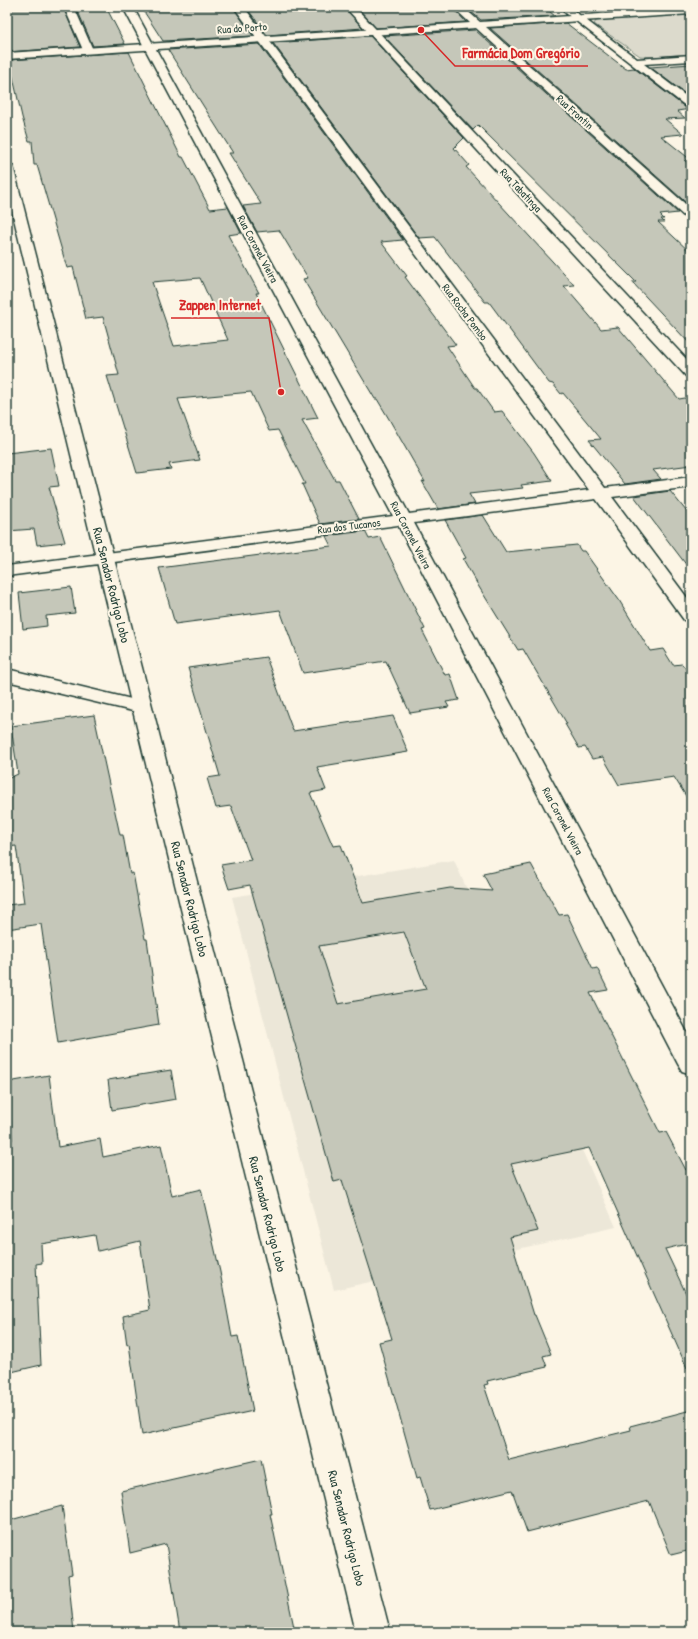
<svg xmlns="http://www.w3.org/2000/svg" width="698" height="1639" viewBox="0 0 698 1639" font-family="'Patrick Hand',sans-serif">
  <rect width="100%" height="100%" fill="#fcf5e5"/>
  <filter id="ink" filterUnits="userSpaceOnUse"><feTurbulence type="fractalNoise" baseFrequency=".025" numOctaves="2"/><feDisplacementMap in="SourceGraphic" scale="8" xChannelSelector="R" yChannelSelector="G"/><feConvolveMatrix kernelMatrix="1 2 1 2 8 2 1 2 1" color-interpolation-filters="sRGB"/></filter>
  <g filter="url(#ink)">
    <polygon fill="#ece7d8" points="454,860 616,1227 334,1290 232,897"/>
    <polygon fill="#dcdacc" stroke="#7e8c80" points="691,14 691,54 655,57 640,56 594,24 596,21 603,20"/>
    <g fill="#c5c7b9" stroke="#1f3d34" fill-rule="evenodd">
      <polygon points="7,7 63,7 80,47 7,52"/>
      <polygon points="76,7 106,7 125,44 93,46"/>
      <polygon points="141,7 233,7 253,36 163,41"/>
      <polygon points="246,7 344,7 363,28 267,35"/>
      <polygon points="357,7 452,7 466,22 376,28"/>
      <polygon points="465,7 544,7 555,16 481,20"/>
      <polygon points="566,23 626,69 634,68 686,108 691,109 677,111 685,118 665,119 683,134 661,136 691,160 684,160 691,166 691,207 490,28"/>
      <polygon points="475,30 678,213 660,215 664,219 661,219 664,222 658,222 691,253 691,345 632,282 636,282 478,125 473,130 384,36"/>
      <polygon points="370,36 464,138 454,148 469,165 466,167 574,285 564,286 601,329 618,327 679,399 691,397 691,465 653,470 661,479 625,484 589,440 601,439 563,393 561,394 553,384 549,383 489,302 485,302 435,237 419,238 273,43"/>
      <polygon points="259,44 403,240 381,242 407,276 405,277 456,345 447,346 475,388 477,388 494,412 502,411 534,453 552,481 521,485 523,488 469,494 475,504 438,509 422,481 425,482 389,419 377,399 375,399 303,279 308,278 279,230 257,232 243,206 261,204 229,153 233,153 168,50"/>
      <path d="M129,52L181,157H183L210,209L228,207L241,233L228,235L259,293H256L318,418L302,420L335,480H339L359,519L320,524L302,484H305L278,430L269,431L251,392L178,399L200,460L169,464L171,469L137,473L107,376L119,375L103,317L86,319L73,267L67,268L37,165H34L32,141H29L22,117L9,60ZM200,278L228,340L174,346L152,282Z"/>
      <polygon points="691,64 691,98 650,67"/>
      <polygon points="51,448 59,486 49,487 65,542 37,545 34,529 7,531 7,453"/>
      <polygon points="670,491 691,517 691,571 634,496"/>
      <polygon points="483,515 506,552 577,545 581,551 584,551 619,600 650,651 663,649 673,665 682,664 691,675 691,804 674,777 619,785 603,757 592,759 585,747 579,748 565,724 567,724 523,649 518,650 479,587 463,559 466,558 445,520"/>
      <polygon points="365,531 369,539 380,537 425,629 422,630 445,675 450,674 459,700 446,702 449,707 410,713 386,661 303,673 280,610 175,624 159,568 331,546 326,536"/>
      <polygon points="71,587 75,613 46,616 47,626 23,629 19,593"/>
      <path d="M266,657L293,731L393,716L408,752L317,767L326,790L310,793L333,846L341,845L363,903L450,888L492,891L483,874L531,864L559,915L567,914L593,969L597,968L608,990L590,993L660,1133L666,1132L686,1170L691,1168V1243L665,1249L691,1304V1377L589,1148L511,1164L538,1231L510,1237L534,1315H535L551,1354L543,1356L547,1367L487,1381L488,1384L484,1385L509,1460L631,1430L630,1426L691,1410V1550L671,1555L649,1501L527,1532L512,1490L430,1510L420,1477L417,1478L379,1342L392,1339L342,1180L334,1182L250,885L229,889L221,865L251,860L231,806L216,808L207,778L220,776L188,668ZM404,932L426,989L338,1004L319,946Z"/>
      <polygon points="94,715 120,835 123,835 130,874 133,873 145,939 147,939 159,1025 58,1043 41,924 7,929 7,905 24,903 16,846 7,847 7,779 18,774 11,726"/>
      <polygon points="171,1070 176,1099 112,1110 108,1080"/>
      <polygon points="49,1075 58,1147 100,1139 103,1157 161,1145 172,1196 201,1189 220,1272 232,1337 238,1336 253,1411 142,1435 129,1344 127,1345 123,1316 150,1310 140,1241 98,1251 95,1235 41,1244 42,1263 36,1264 41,1365 7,1373 7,1141 12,1140 8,1082"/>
      <polygon points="261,1459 272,1514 270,1514 295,1632 180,1632 166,1544 130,1553 121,1491"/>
      <polygon points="62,1506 72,1574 68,1575 74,1632 7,1632 7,1521"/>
    </g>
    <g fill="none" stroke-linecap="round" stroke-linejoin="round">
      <g stroke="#1f3d34" stroke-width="3">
        <g id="street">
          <polygon points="64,7 74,7 93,50 91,52 88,53 83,50"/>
          <polygon points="123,7 133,7 409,514 589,490 234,7 244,7 605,488 691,477 691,487 612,497 691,603 691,622 684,620 596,499 414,523 691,1040 691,1074 682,1071 678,1064 398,525 7,576 7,566 393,516"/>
          <polygon points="345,7 355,7 691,364 691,377 686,376"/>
          <polygon points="558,7 569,7 637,59 691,55 691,61 644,64 691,100 691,108 687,107"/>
          <polygon points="7,669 148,703 151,707 148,711 141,713 7,681"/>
        </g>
      </g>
      <g stroke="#1f3d34" stroke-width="3">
        <g id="secondary">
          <polygon points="453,7 463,7 480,22 691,8 691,14 486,27 691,209 691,220 687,219 476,28 7,59 7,53 470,23"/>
          <polygon points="7,163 11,164 13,166 390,1632 356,1632 7,190"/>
        </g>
      </g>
      <use href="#street" fill="#fcf5e5" fill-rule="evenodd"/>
      <use href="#secondary" fill="#fcf5e5" fill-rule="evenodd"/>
    </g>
  </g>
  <g text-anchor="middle" stroke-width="4" stroke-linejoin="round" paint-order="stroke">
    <g font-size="11" fill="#1f3d34" stroke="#fcf5e5">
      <text transform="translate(242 28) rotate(-4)" y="4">Rua do Porto</text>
      <text transform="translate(575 112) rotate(42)" y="4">Rua Frontin</text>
      <text transform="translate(521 190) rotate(47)" y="4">Rua Tabatinga</text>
      <text transform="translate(258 249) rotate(62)" y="4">Rua Coronel Vieira</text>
      <text transform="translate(465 312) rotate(53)" y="4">Rua Rocha Pombo</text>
      <text transform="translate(349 526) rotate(-7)" y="4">Rua dos Tucanos</text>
      <text transform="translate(411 535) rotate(62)" y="4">Rua Coronel Vieira</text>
      <text transform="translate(563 821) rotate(62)" y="4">Rua Coronel Vieira</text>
    </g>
    <g font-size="13" fill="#1f3d34" stroke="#fcf5e5">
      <text transform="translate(112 585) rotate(76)" y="5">Rua Senador Rodrigo Lobo</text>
      <text transform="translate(190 899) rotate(76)" y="5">Rua Senador Rodrigo Lobo</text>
      <text transform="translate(268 1214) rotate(76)" y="5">Rua Senador Rodrigo Lobo</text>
      <text transform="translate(347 1528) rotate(76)" y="5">Rua Senador Rodrigo Lobo</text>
    </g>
  </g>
  <path fill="none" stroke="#d62828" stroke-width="1.5" d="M421 30L455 66H588M281 392L269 318H171"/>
  <g fill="#d62828" stroke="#fcf5e5" stroke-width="1.5">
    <circle cx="421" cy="30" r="4"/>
    <circle cx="281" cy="392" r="4"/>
  </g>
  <g font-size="14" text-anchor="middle" font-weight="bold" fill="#d62828" stroke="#fcf5e5" stroke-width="4" stroke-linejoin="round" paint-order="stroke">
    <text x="521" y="58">Farmácia Dom Gregório</text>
    <text x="220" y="310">Zappen Internet</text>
  </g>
  <rect width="698" height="1639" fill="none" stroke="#fcf5e5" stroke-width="24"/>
  <rect x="12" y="12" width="674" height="1615" fill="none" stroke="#1f3d34" stroke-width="1.5" filter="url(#ink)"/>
</svg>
